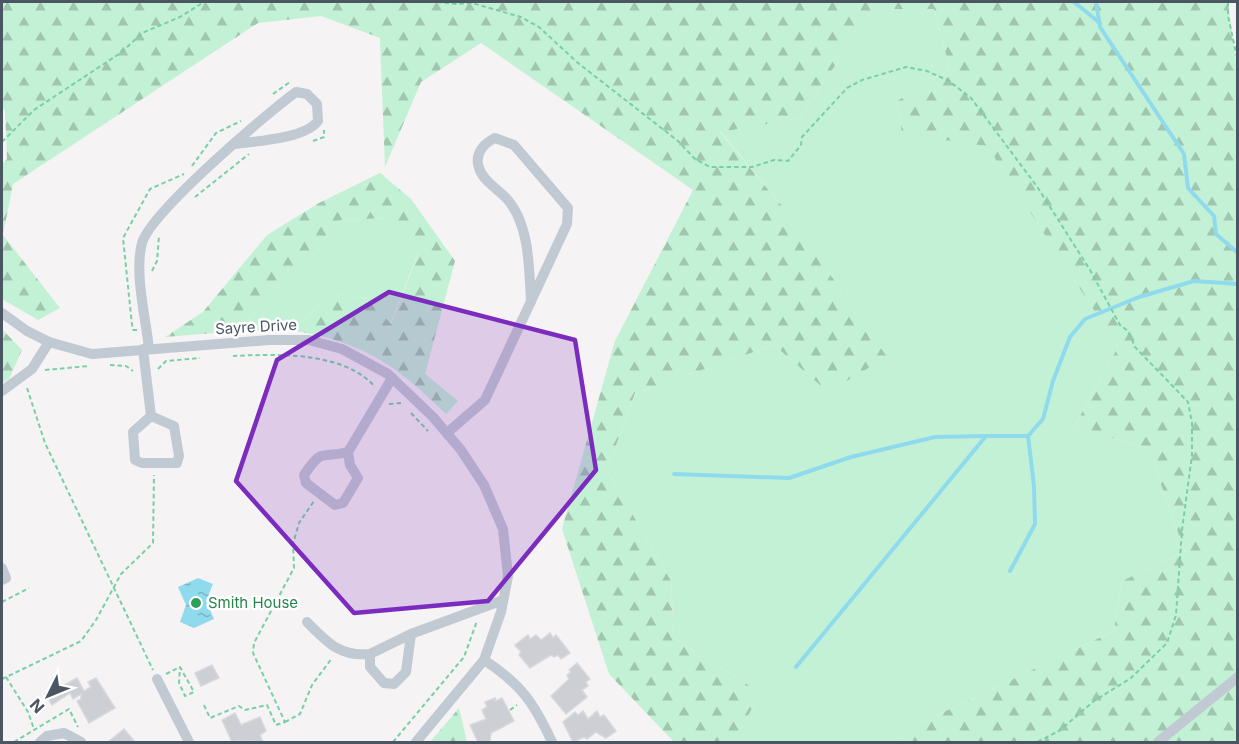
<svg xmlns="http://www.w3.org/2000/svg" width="1239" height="744" viewBox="0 0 1239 744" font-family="Inter,sans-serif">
  <defs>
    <pattern id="forest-firs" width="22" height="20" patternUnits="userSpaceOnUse" patternTransform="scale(1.5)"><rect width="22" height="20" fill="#c3f1d5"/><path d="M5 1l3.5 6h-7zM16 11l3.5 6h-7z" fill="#a0c6b0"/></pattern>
    <pattern id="water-ripples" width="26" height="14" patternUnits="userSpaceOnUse" patternTransform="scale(1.5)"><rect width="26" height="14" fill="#90daee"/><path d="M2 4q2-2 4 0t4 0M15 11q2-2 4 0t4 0" fill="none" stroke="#78b4c4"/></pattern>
  </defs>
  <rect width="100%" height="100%" fill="#f5f3f3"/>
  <g fill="#c3f1d5">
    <polygon points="873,9 934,9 950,69 897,101 902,133 987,145 1118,347 1074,427 1148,448 1185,552 1122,581 1114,631 910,728 892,742 733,742 761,693 674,638 671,581 607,470 635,393 774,345 828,392 787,212 720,131 800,118"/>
    <polygon points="388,218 418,253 390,325 368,299 334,294 290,330 237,331 299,273 340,220"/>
  </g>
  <g fill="url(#forest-firs)">
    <polygon points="2,2 1228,2 1238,78 1237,742 892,742 910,728 1114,631 1122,581 1185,552 1148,448 1074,427 1118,347 987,146 902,134 897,101 950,69 934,9 873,9 800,118 720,132 787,212 887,357 828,392 774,345 635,393 607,470 671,581 674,638 761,693 733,742 674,742 609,674 562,529 615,341 693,190 481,43 421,82 385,167 380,38 321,16 258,23 13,184 3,235 60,308 38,320 2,299 2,164 7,159 5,111 2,107"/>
    <path d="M380,173L411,199L455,261L425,374L458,401L446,414C395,364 361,341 290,330L334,294L368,299L391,324L418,254L388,218L340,220L299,273L237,331L165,337L203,312L267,235L319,203Z"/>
    <polygon points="2,329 22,350 9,379 2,383"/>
    <polygon points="459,708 467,742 430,742"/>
  </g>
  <polygon fill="url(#water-ripples)" points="198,578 213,584 206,601 214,619 194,628 180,622 186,605 178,587"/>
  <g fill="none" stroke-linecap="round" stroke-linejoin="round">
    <g stroke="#90daee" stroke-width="4">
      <polyline points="1074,2 1100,23"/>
      <polyline points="1096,2 1100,27 1184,154 1188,188 1214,216 1216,234 1238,253"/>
      <polyline points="674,474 789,478 851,457 935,437 985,436"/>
      <polyline points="1010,571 1035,524 1034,486 1028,436"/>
      <polyline points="796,667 986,436 1028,436 1043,419 1053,381 1070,337 1085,319 1139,297 1194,281 1238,284"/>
    </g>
  </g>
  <g fill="#cdcfd5" stroke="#d7d9de" stroke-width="1.5">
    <polygon points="550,633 553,638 556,635 570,653 561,659 558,655 554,657 551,655 530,668 519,655 521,652 515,645 528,635 530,639 536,635 541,640"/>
    <polygon points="577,663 590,679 586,682 588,686 582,690 587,697 566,714 551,696 569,679 567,675 571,672 569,670"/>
    <polygon points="212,665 219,678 201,686 195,673"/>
    <polygon points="77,678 84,691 91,687 88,682 96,678 115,708 89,723 77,701 81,699 81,694 73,699 70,693 52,705 46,695"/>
    <polygon points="495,698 496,701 502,698 514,721 491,733 490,742 478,742 470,725 486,719 482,710 487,707 485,702"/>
    <polygon points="583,711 588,719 597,711 600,717 604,715 616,731 606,738 596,732 587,739 584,737 573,742 563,722 575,712 578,715"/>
    <polygon points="235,713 241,725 260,717 266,731 260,735 263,742 237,740 232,742 222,720"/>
    <polygon points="124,729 135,742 108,742"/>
  </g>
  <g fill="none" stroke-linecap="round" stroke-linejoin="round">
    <g stroke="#7ad0a6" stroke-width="2" stroke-dasharray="4.5 3" stroke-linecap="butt">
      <polyline points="437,2 456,4 472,3 521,17 539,27 578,63 678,141 695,159 710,167 752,167 774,160 788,161 801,145 802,137 847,88 862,80 906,67 927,71 949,81 971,98 1038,188 1090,270 1120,325 1128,331 1135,347 1188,402 1192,423 1192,455 1182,530 1176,615 1167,643 1131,678 1094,701 1059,731 1037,742"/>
      <polyline points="1228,2 1228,16 1238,62"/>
      <polyline points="273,94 290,82"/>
      <polyline points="313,141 324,137 324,130"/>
      <polyline points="2,142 34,110 122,52 142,33 180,17 204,2"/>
      <polyline points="192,166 216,133 241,121"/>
      <polyline points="195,197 249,154"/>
      <polyline points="152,271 157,261 159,236"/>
      <polyline points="137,330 133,330 132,325 123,238 150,189 184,174"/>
      <path d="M233,356C276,354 344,351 375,387"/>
      <polyline points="110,365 126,366 133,371"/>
      <polyline points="158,369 166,361 200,358"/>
      <polyline points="45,370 89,366"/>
      <polyline points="27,388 45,443 153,670"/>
      <polyline points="389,404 401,403"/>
      <polyline points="411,413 428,431"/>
      <polyline points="2,602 29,588"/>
      <polyline points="166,674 180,667 194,692 185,696 179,683 180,667"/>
      <polyline points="6,677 28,712 34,729"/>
      <polyline points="2,679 81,641 96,620 121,574 153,543 154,475"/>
      <polyline points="204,705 210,718 239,706 245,710 267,705 276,725 285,722 253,653 254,643 294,568 293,544 299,523 314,501"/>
      <polyline points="510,710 517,705"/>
      <polyline points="285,722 300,714 312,685 332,658"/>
      <polyline points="14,742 69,709 78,727"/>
      <polyline points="393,742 464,657 477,621"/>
    </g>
    <g stroke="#c1cad2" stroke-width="10">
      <polyline points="2,313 27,331 49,342 92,354 269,340 309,340 342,349 388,374 433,417 461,450 484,485 503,529 508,576 501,612 484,660 416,742"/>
      <polyline points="143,349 151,416"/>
      <path d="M149,349C146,319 134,272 142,243C151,212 266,114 296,92L307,94L317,104L318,121C304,139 257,141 235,144"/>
      <polyline points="2,391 32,369 49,342"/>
      <polygon points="151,416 174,426 179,456 177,463 142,463 135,460 133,432"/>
      <path d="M447,433L485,400L567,224L568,208L514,145L495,138C484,143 474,154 479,168C483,181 498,189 507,199C530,225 529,269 531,302"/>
      <path d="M348,452L350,465L358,478L343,503L335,505L306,483L304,475C323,447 320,459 348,452Z"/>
      <polyline points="348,452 392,378"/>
      <polyline points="2,568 6,578 2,580"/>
      <path d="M307,622C328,643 340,657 370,654"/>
      <polyline points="411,634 406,672 394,684 384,683 370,667 370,654 411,634 503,600"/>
      <path d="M484,660C521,684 534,703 552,742"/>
      <polyline points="157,679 189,742"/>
      <polyline points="40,742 47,736 64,733 81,742"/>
      <polyline points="1158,742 1238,677"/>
    </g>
  </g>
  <path fill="#7b2cbf" fill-opacity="0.2" stroke="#7b2cbf" stroke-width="4.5" stroke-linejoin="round" d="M389,292L575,340L596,470L488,601L354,613L236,481L277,360Z"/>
  <circle fill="#2e9e5b" stroke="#fff" stroke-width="2" cx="196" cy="603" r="6"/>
  <g text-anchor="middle" stroke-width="5" stroke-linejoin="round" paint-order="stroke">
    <g font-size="15" fill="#4a5661" stroke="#fff">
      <text transform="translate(256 327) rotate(-3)" y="5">Sayre Drive</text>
    </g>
    <g font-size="15" fill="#27864d" stroke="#fff" text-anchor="start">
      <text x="208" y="608">Smith House</text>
    </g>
  </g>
  <rect width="1239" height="744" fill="none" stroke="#4a5661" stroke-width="6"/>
  <g transform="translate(48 696) rotate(227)" stroke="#ffffff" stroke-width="4.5" paint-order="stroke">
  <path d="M0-4.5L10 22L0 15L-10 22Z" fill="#4a5661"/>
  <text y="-9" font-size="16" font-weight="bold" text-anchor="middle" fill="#4a5661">N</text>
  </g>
</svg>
